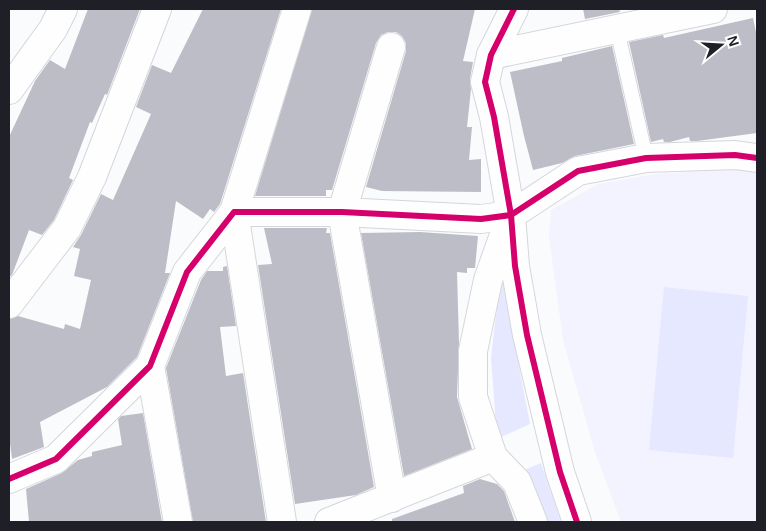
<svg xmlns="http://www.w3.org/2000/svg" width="766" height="531" viewBox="0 0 766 531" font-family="Arial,sans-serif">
  <rect width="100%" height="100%" fill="#fafbfd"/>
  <polygon fill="#f2f3fe" points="757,168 757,522 621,522 595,452 563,340 549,237 551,210 598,184 656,174"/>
  <g fill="#e5e8fe">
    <polygon points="501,273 530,424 497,439 491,357"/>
    <polygon points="664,287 748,296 733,458 649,450"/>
    <polygon points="541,463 561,522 543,522 522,471"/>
  </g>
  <g fill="#bcbdc7">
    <polygon points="88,9 140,9 107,95 105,94 92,123 90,122 69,178 73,180 54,220 42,235 29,230 12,275 9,277 9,137 35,81 50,60 65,69"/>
    <polygon points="203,9 281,9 220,204 214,212 210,209 203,219 176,201 165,273 170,273 137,357 107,387 40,422 44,447 12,459 9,435 9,319 18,316 64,329 65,324 80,329 91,280 74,276 80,249 73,247 81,235 101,194 113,200 136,148 151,114 136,107 152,65 171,73"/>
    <polygon points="312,9 475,9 463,61 473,62 470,79 471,89 467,127 472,127 469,160 481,159 481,192 382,191 366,187 406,51 406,43 402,36 396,32 388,32 381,35 376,43 332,190 326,190 326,196 255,196"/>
    <polygon points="583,9 619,9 620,12 585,19"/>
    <polygon points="753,18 757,37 757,133 697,141 690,141 689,137 670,142 664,142 663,139 651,142 629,42 663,35 664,38"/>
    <polygon points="612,46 634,144 575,156 562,163 533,170 524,136 510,72 562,61 562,58"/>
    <polygon points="264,228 327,228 326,233 330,233 374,487 356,495 295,504 258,265 272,264"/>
    <polygon points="420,232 478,236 475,268 467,268 467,273 457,272 459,343 457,397 472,449 404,476 361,233"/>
    <polygon points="227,266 236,326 220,327 226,376 243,373 266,522 193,522 166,368 201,280 207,271 223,271 223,267"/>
    <polygon points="143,413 162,522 29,522 26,489 62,473 78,460 92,456 92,452 122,445 118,419 121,416"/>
    <polygon points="480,479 497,484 504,491 515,522 392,522 392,519 464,493 463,486"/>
  </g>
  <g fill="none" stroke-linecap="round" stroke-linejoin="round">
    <g stroke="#d5d6da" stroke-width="16">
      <polyline id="service" points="617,29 646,158"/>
    </g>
    <g stroke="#d5d6da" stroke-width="30">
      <g id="minor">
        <polyline points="514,9 491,55 485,82 494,117 511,215 488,280 473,351 473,397 493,457 517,482 533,522"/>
        <polyline points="391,47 342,212 392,498"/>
        <polyline points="491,55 713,9"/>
        <polyline points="9,90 53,29 63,9"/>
        <polyline points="9,304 67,228 92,177 157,9"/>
        <polyline points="150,366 178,522"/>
        <polyline points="9,479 56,459 150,366 187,272 234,212 342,212 481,219 511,215 578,171 646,158 735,155 757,158"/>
        <polyline points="282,522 234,212 297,9"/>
        <polyline points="329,522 493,457"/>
      </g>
    </g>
    <g stroke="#d5d6da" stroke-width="30">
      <polyline id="tertiary" points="511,215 515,266 527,335 560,472 577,522"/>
    </g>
    <use href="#service" stroke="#fefeff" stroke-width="14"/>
    <use href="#minor" stroke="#fefeff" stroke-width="28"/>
    <use href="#tertiary" stroke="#fefeff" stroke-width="28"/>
    <g stroke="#fff" stroke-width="9">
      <g id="cycleway">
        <polyline points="514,9 491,55 485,82 494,117 511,215 515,266 527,335 560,472 577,522"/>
        <polyline points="9,479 56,459 150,366 187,272 234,212 342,212 481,219 511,215 578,171 646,158 735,155 757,158"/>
      </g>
    </g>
    <use href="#cycleway" stroke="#d6006c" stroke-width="6"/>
  </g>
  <rect width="766" height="531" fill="none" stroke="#1f1f27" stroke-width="20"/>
  <g transform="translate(721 45) rotate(72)" stroke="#ffffff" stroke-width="4" paint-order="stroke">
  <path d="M0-4L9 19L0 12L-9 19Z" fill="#1f1f27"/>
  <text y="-8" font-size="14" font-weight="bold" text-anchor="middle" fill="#1f1f27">N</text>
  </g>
</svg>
